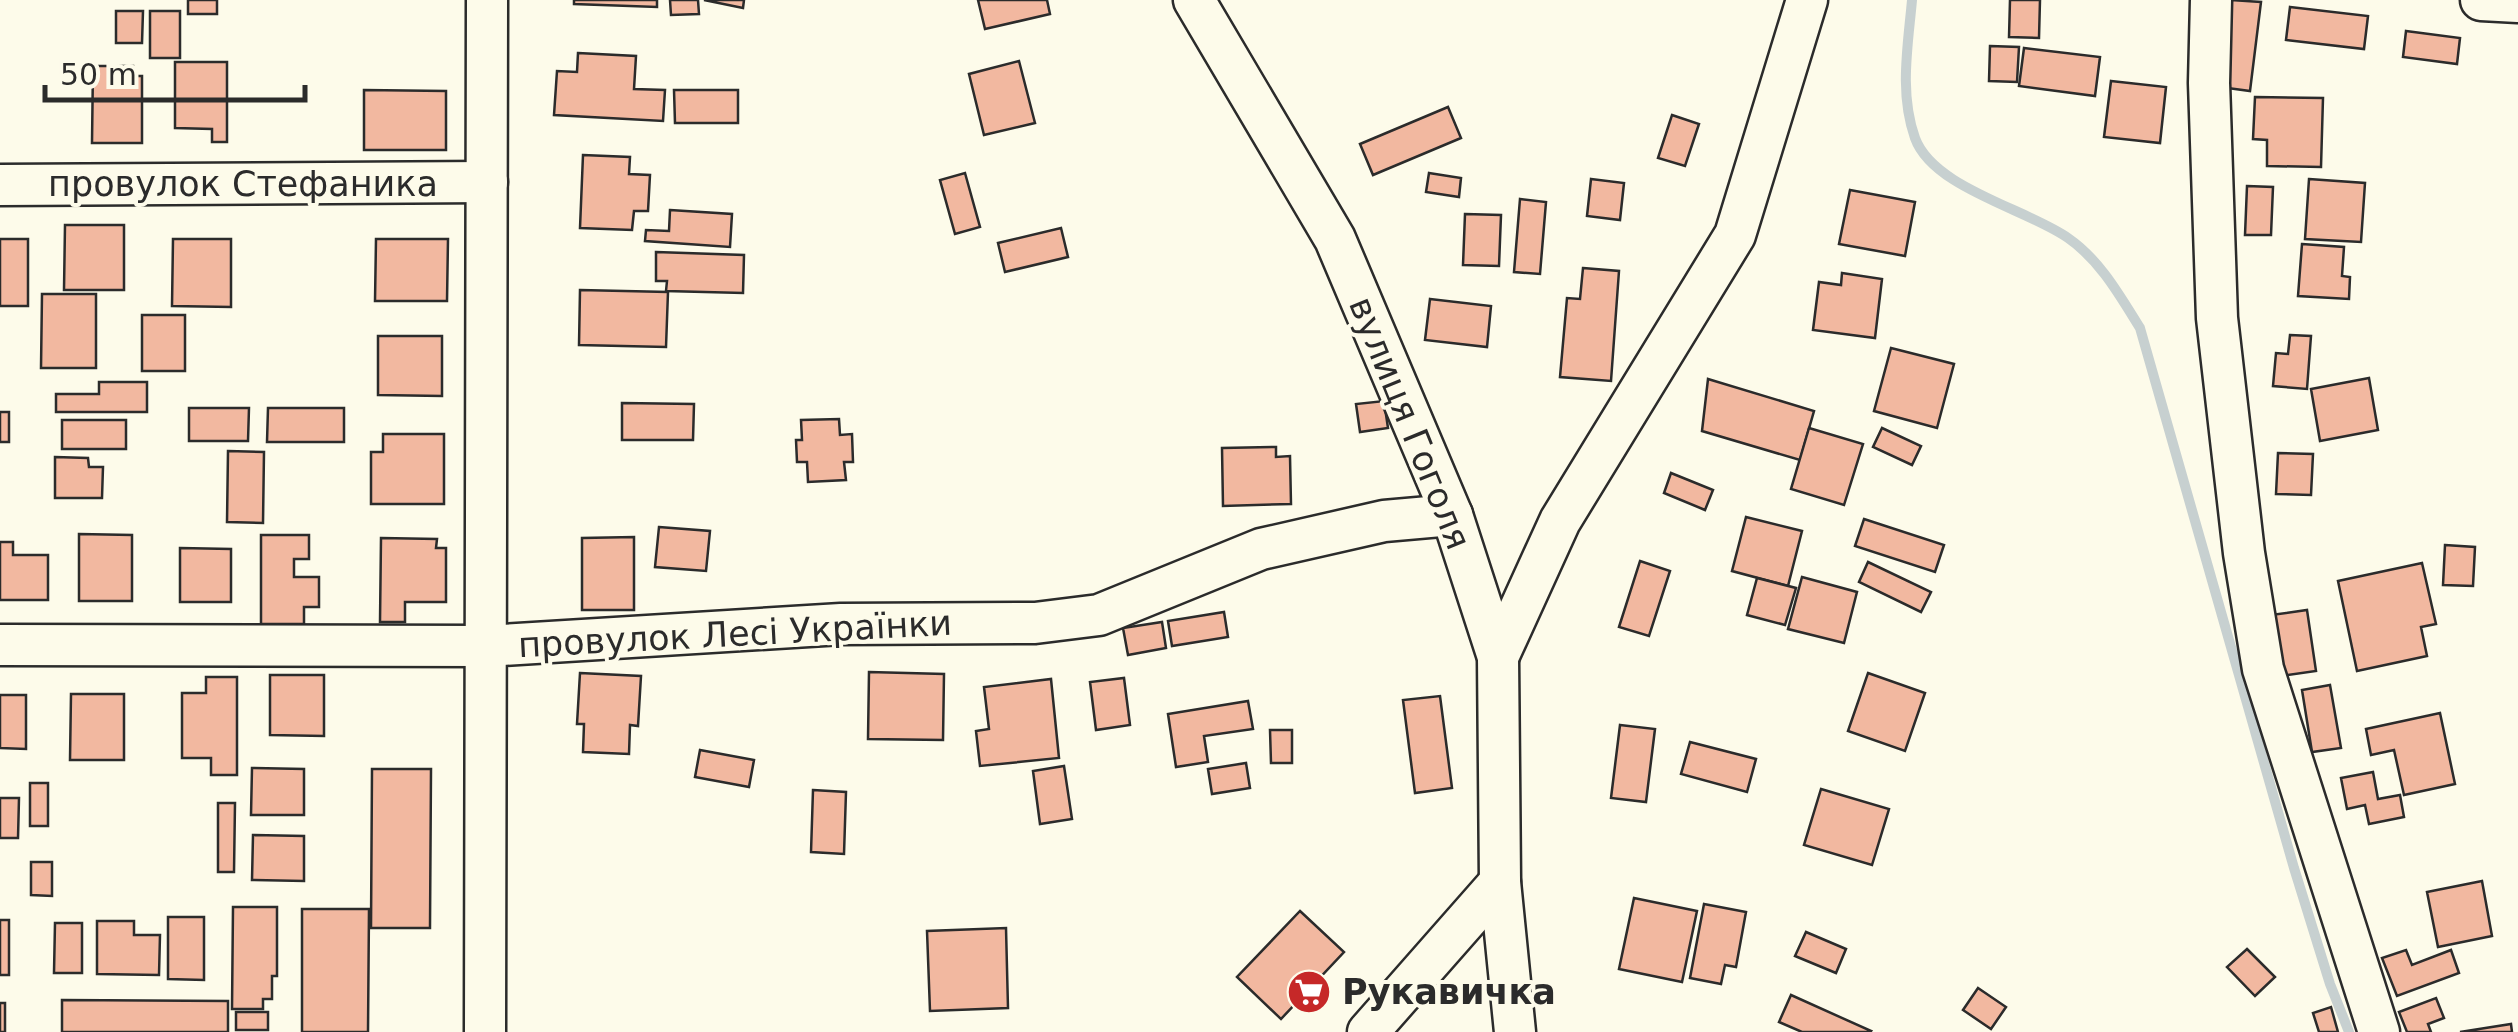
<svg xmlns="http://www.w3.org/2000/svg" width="2518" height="1032" viewBox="0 0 2518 1032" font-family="'DejaVu Sans',sans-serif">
  <rect width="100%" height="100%" fill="#fdfbea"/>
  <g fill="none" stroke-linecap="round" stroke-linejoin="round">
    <path stroke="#c7d0d0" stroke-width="10" d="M1912,0C1908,46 1899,93 1915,138C1933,188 2027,209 2068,238C2100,260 2120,296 2140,328L2294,868L2330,984L2349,1032"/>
  </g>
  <g fill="#f2b8a0" stroke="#2b2b2b" stroke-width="2.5">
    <rect x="188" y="0" width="29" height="14"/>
    <polygon points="574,0 657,0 657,7 574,4"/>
    <polygon points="670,0 698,0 699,14 671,15"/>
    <polygon points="704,0 744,0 743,8"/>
    <polygon points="978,0 1047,0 1050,14 985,29"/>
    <polygon points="2010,0 2040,0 2039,38 2009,37"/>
    <polygon points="2231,0 2261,2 2250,91 2220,87"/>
    <polygon points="2290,7 2368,16 2364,49 2286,40"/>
    <polygon points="116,11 143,11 142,43 116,43"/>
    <rect x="150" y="11" width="30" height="47"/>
    <polygon points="2406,31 2460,38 2457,64 2403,57"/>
    <polygon points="1990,46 2019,47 2017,82 1989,81"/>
    <polygon points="2024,48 2100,57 2095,96 2019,86"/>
    <polygon points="578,53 636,56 634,89 665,90 663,121 554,115 557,71 577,72"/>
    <polygon points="1019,61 1035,123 984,135 969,74"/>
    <polygon points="175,62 227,62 227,142 212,142 212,129 175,128"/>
    <polygon points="93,66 133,66 133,76 142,76 142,143 92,143"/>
    <polygon points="2111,81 2166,87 2160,143 2104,137"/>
    <polygon points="364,90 446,91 446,150 364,150"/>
    <polygon points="674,90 738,90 738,123 675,123"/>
    <polygon points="2255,97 2323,98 2321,167 2267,166 2267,140 2253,139"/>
    <polygon points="1448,107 1461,138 1373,175 1360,144"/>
    <polygon points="1672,115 1699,124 1685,166 1658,158"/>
    <polygon points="583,155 630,157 629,174 650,175 648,211 634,211 632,230 580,228"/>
    <polygon points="965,173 980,227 955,234 940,180"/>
    <polygon points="1429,173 1461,178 1459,197 1426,192"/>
    <polygon points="1591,179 1624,183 1620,220 1587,216"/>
    <polygon points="2309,179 2365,183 2361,242 2305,239"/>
    <polygon points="2247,186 2273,187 2271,235 2245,235"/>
    <polygon points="1850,190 1915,202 1905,256 1839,244"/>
    <polygon points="1520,199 1546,202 1540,274 1514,272"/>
    <polygon points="670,210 732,214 730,247 645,241 646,230 669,231"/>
    <polygon points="1465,214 1501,215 1499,266 1463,265"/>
    <polygon points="65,225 124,225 124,290 64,290"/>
    <polygon points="1061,228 1068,257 1005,272 998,243"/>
    <rect x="0" y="239" width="28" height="67"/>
    <polygon points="173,239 231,239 231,307 172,306"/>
    <polygon points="376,239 448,239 447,301 375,301"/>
    <polygon points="2302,244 2344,247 2342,276 2350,277 2349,299 2298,296"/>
    <polygon points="656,252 744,255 743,293 666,291 667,281 656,281"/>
    <polygon points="1583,268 1619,271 1611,381 1560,377 1567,298 1580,299"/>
    <polygon points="1842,273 1882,279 1875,338 1813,330 1819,282 1841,285"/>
    <polygon points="580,290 668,292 666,347 579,345"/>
    <polygon points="42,294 96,294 96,368 41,368"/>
    <polygon points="1430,299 1491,306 1487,347 1425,340"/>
    <rect x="142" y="315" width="43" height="56"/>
    <polygon points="2290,335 2311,336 2307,389 2273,386 2276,353 2288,354"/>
    <polygon points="378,336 442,336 442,396 378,395"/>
    <polygon points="1891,348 1954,364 1937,428 1874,411"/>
    <polygon points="2369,378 2378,430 2320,441 2311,389"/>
    <polygon points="1708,379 1814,411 1800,460 1702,431"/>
    <polygon points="99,382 147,382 147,412 56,412 56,394 99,394"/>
    <polygon points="1384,401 1388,428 1360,432 1356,404"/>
    <polygon points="622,403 694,404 693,440 622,440"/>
    <polygon points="189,408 249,408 248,441 189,441"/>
    <polygon points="268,408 344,408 344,442 267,442"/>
    <rect x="0" y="412" width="9" height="30"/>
    <polygon points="839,419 840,435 852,434 853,462 844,462 846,480 808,482 807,462 797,462 796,440 802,440 801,420"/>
    <rect x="62" y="420" width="64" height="29"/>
    <polygon points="1809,428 1863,444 1844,505 1791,489"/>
    <polygon points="1882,428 1921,446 1912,465 1873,447"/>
    <polygon points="383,434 444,434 444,504 371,504 371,452 383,452"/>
    <polygon points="1276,447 1276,457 1290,456 1291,504 1223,506 1222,448"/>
    <polygon points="228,451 264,452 263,523 227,522"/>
    <polygon points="2278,453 2313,454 2311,495 2276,494"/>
    <polygon points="55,457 88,458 89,467 103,467 102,498 55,498"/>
    <polygon points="1671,473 1713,490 1705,510 1664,493"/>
    <polygon points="1746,517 1802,531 1788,586 1732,571"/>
    <polygon points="1864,519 1944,545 1935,572 1855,546"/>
    <polygon points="659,527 710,531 706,571 655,567"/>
    <polygon points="79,534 132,535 132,601 79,601"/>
    <polygon points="261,535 309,535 309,559 294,559 294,577 319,577 319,607 304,607 304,624 261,624"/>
    <polygon points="634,537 634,610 582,610 582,538"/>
    <polygon points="381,538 437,539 436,548 446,548 446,602 405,602 405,622 380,622"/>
    <polygon points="0,542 13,542 13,555 48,555 48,600 0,600"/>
    <polygon points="2445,545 2475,547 2473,586 2443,585"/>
    <polygon points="180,548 231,549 231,602 180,602"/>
    <polygon points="1640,561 1670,571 1649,636 1619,627"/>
    <polygon points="1868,562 1931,592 1921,612 1859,582"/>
    <polygon points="2422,563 2436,624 2421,627 2427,656 2357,671 2338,581"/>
    <polygon points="1802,577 1857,592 1844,643 1788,629"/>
    <polygon points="1757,578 1796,588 1785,625 1747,615"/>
    <polygon points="2307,610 2316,671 2280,676 2271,615"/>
    <polygon points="1224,612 1228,637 1172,646 1168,621"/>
    <polygon points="1162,622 1166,648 1128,655 1123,628"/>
    <polygon points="869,672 944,674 943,740 868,739"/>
    <polygon points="580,673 641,676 638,726 630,725 629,754 583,752 584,724 577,724"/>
    <polygon points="1868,673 1925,693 1905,751 1848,731"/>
    <polygon points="270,675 324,675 324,736 270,735"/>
    <polygon points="206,677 237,677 237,775 211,775 211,758 182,758 182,693 206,693"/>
    <polygon points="1124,678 1130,725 1096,730 1090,682"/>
    <polygon points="1051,679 1059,758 980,766 976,731 989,729 984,687"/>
    <polygon points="2330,685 2341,748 2312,752 2302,690"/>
    <polygon points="71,694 124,694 124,760 70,760"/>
    <polygon points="0,695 26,695 26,749 0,748"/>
    <polygon points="1440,696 1452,788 1415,793 1403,700"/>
    <polygon points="1248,701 1253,729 1204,736 1208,762 1176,767 1168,714"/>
    <polygon points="2440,713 2455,784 2404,795 2394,750 2371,755 2366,729"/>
    <polygon points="1620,725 1655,729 1646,802 1611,798"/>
    <polygon points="1270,730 1292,730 1292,763 1271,763"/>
    <polygon points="1690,742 1756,759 1747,792 1681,774"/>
    <polygon points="700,750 754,760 749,787 695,777"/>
    <polygon points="1246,763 1250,788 1212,794 1208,769"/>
    <polygon points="1064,766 1072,819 1040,824 1033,771"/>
    <polygon points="252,768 304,769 304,815 251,815"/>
    <polygon points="372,769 431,769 430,928 371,928"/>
    <polygon points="2373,772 2378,799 2400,795 2404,817 2369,824 2365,805 2347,809 2341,778"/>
    <rect x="30" y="783" width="18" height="43"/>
    <polygon points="1821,789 1889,809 1872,865 1804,845"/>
    <polygon points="813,790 846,792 844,854 811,852"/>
    <polygon points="0,798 19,798 18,838 0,838"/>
    <polygon points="218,803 235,803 234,872 218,872"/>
    <polygon points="253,835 304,836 304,881 252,880"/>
    <polygon points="31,862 52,862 52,896 31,895"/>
    <polygon points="2482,881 2492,936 2438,947 2427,892"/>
    <polygon points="1634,898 1697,911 1682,982 1619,969"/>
    <polygon points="1704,904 1746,912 1736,967 1725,965 1721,984 1690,978"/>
    <polygon points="233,907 277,907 277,976 272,976 272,999 263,999 263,1009 232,1009"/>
    <polygon points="302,909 369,909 368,1032 302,1032"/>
    <polygon points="1300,911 1344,952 1281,1019 1237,977"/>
    <polygon points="168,917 204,917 204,980 168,979"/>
    <rect x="0" y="920" width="9" height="55"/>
    <polygon points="97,921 134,921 134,935 160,935 159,975 97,974"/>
    <polygon points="55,923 82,923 82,973 54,973"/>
    <polygon points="1006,928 1008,1008 930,1011 927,931"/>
    <polygon points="1806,932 1846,949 1836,973 1795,956"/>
    <polygon points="2247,949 2275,977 2255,996 2227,967"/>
    <polygon points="2406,950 2412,965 2451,950 2459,973 2397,996 2382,958"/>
    <polygon points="1978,988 2006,1007 1991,1029 1963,1010"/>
    <polygon points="1791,995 1871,1031 1870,1032 1802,1032 1779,1022"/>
    <polygon points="2436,998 2444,1018 2428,1024 2431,1032 2407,1032 2399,1012"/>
    <polygon points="62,1000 228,1001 228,1032 62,1032"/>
    <rect x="0" y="1003" width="5" height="29"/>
    <polygon points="2331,1007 2338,1032 2319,1032 2313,1013"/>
    <rect x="236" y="1012" width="32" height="18"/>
    <polygon points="2511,1024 2512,1032 2460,1032"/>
  </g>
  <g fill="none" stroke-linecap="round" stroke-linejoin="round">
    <g stroke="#2b2b2b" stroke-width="45">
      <g id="minor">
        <polyline points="1194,0 1335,239 1452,515 1498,657 1500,882 1515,1032"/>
        <polyline points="2211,0 2209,83 2217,318 2244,553 2263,669 2379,1032"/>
        <polyline points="2481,0 2518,2"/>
        <polyline points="0,185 487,182"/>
        <polyline points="0,645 486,646 841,624 1035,623 1099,615 1261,549 1384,521 1452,515"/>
        <polyline points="1498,657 1560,521 1735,235 1807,0"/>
        <polyline points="485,1032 487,0"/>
        <polyline points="1368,1032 1500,882"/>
      </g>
    </g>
    <use href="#minor" stroke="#fdfbea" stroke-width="40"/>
  </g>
  <defs>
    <g id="supermarket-disc" transform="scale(2.25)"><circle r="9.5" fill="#c62828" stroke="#fdfbea"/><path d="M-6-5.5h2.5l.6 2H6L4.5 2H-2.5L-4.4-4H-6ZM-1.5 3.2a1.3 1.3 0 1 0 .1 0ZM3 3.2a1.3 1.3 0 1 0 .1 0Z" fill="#fff"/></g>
  </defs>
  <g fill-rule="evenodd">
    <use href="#supermarket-disc" x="1309" y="992"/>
  </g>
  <g text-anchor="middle" stroke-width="8" stroke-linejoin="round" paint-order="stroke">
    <g font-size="35" fill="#2b2b2b" stroke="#fdfbea">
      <text x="243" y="196">провулок Стефаника</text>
      <text transform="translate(1410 423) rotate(68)" y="12">вулиця Гоголя</text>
      <text transform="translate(735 634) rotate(-3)" y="12">провулок Лесі Українки</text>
    </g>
    <g font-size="35" font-weight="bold" fill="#2b2b2b" stroke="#fdfbea" text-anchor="start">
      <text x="1342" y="1004">Рукавичка</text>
    </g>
  </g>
  <path d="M45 85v15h260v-15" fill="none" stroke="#2b2b2b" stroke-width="5"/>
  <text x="60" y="85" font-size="30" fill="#2b2b2b" stroke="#fdfbea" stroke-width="8" paint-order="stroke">50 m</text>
</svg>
